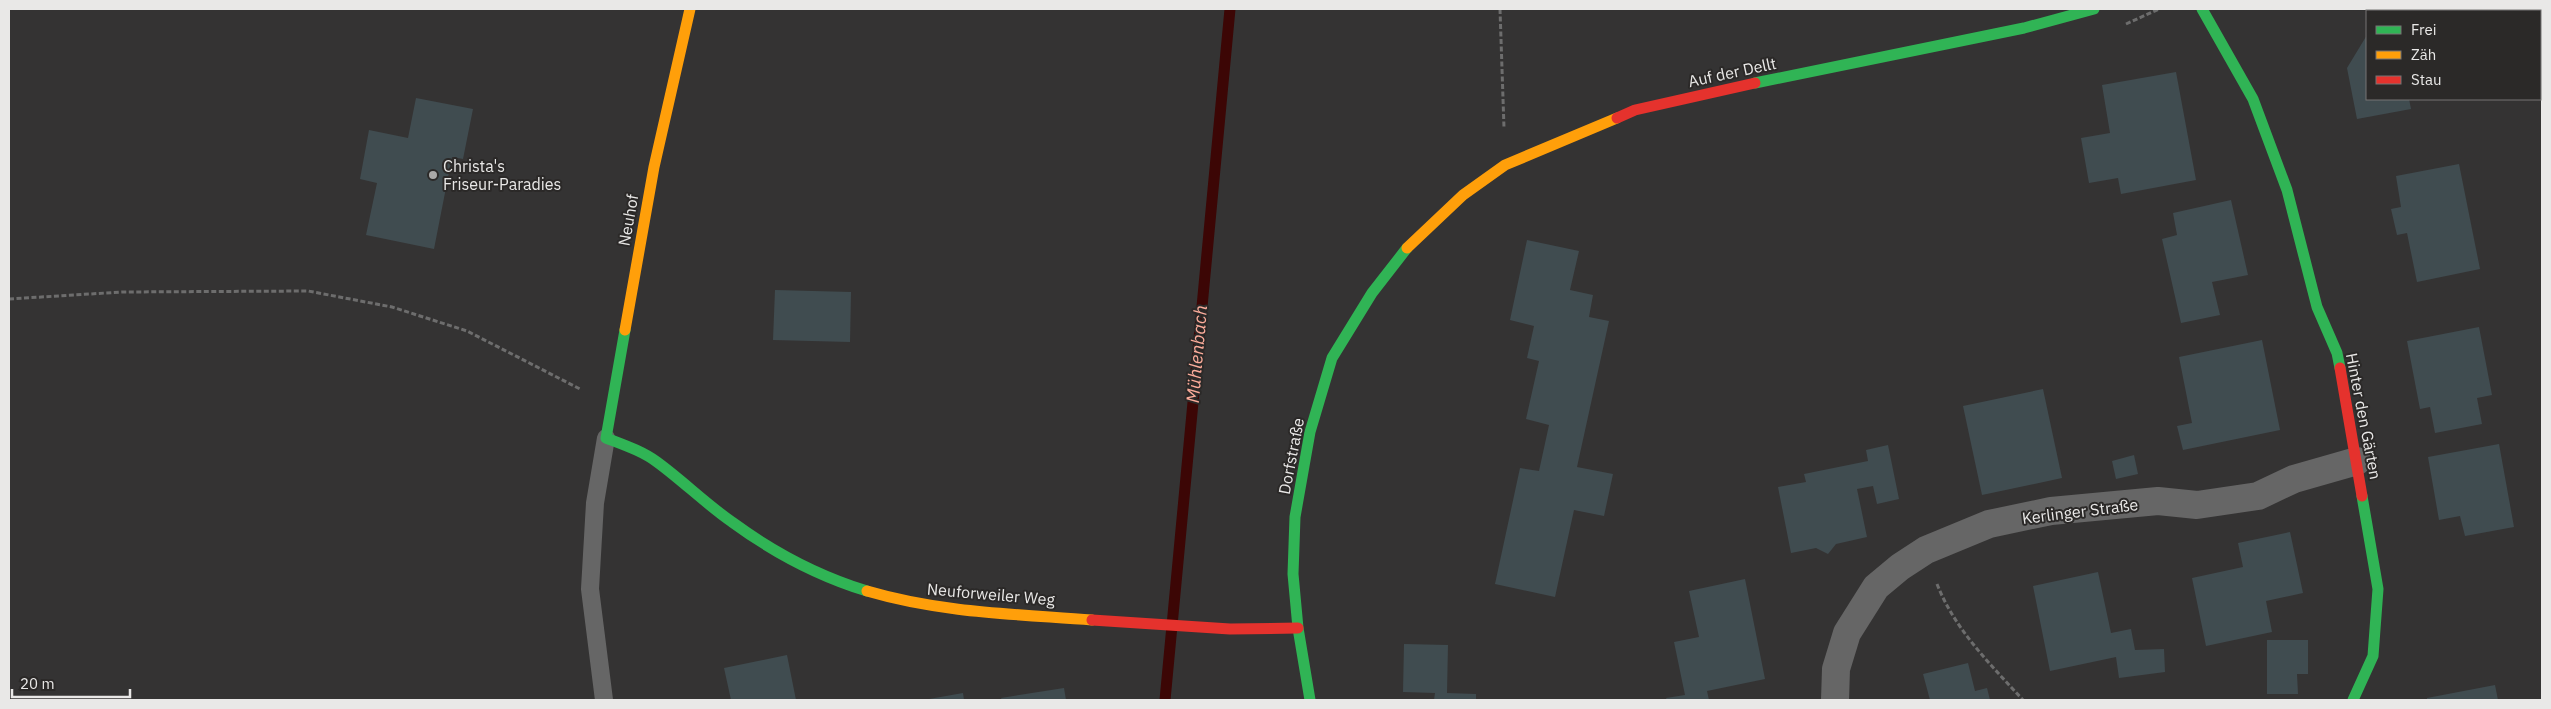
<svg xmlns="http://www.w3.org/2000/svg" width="2551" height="709" viewBox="0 0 2551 709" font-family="'IBM Plex Sans',sans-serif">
  <rect width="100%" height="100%" fill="#343333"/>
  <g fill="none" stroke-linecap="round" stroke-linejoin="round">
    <polyline stroke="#3c0605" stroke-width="11" points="1165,700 1230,9"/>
  </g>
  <g fill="#404c50">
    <polygon points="2367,35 2367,99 2409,99 2411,109 2357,119 2347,68"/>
    <polygon points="2176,72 2196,180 2121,194 2118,178 2089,183 2081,138 2110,133 2102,85"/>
    <polygon points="416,98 473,109 463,159 452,157 434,249 366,235 377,183 360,179 369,130 408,138"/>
    <polygon points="2459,164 2480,269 2417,282 2407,233 2397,235 2391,209 2401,207 2396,176"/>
    <polygon points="2231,200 2248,275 2212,282 2220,315 2181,323 2162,239 2177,235 2173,213"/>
    <polygon points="1527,240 1579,251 1570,290 1593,295 1589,317 1609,321 1577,467 1613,474 1604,516 1574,510 1555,597 1495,584 1520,468 1539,471 1549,425 1526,419 1539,361 1527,358 1534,326 1510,320"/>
    <polygon points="775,290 851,292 850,342 773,340"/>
    <polygon points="2479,327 2492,395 2477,398 2482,424 2435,433 2430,407 2420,409 2407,341"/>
    <polygon points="2262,340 2280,430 2183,450 2177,426 2192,423 2179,357"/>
    <polygon points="2043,389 2062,478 1982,495 1963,406"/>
    <polygon points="2499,444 2514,527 2465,536 2460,516 2439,520 2428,457"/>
    <polygon points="1888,445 1899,499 1877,504 1873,486 1857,489 1867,537 1836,544 1828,554 1816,548 1791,553 1778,487 1806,482 1804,474 1868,461 1866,450"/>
    <polygon points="2134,455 2138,474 2116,479 2112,461"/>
    <polygon points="2290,532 2303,593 2266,601 2272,632 2206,646 2192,578 2243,567 2238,543"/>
    <polygon points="2098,572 2111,633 2131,629 2135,650 2164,649 2165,672 2119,678 2116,657 2050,671 2033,586"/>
    <polygon points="1745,579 1765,679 1707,691 1709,700 1667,700 1666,698 1685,695 1674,642 1699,637 1689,591"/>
    <polygon points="2267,640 2308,640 2308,674 2297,674 2298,694 2267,694"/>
    <polygon points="1404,644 1448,645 1447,693 1476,694 1476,700 1434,700 1435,693 1403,692"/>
    <polygon points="787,655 796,700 731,700 724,668"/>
    <polygon points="1968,663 1975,691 1987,688 1990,700 1930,700 1923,674"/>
    <polygon points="2495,685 2498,700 2427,700 2427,698"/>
    <polygon points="1064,688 1066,700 1002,700 1001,698"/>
    <polygon points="963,693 964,700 929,700 929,699"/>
  </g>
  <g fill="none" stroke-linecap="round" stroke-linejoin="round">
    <g stroke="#6d6d6d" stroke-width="3" stroke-dasharray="5 2.5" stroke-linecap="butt">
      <polyline points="1500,9 1504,128"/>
      <polyline points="2126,24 2159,9"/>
      <polyline points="9,299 122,292 308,291 392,307 467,331 580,389"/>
      <path d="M1937,584C1955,630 1991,665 2023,700"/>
    </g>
    <polyline stroke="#666" stroke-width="18" points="604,700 590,589 595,503 606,438"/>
    <polyline stroke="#666" stroke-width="28" points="1835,700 1836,669 1847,633 1876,587 1900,567 1926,550 1989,524 2051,511 2158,501 2197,505 2258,496 2294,479 2357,461"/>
    <g stroke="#30b455" stroke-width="11">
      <polyline points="2202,9 2253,99 2287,190 2317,307 2337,353 2340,368"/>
      <polyline points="1755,83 2024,28 2094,9"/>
      <path d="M625,330L606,438C624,445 642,451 657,462C683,481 706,504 732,522C773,552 818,576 867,591"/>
      <polyline points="1310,700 1298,628 1293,574 1295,517 1310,432 1332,358 1372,293 1407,248"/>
      <polyline points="2353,700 2373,656 2378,589 2362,496"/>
    </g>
    <g stroke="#ff9f0a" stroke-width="11">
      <polyline points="1407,248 1463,195 1505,165 1617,118"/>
      <polyline points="625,330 654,167 690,9"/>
      <path d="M867,591C942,613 1015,614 1092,620"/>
    </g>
    <g stroke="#e5322d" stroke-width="11">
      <polyline points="1617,118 1635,110 1755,83"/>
      <polyline points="2340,368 2362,496"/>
      <polyline points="1092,620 1230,629 1298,628"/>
    </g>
  </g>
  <circle fill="#aaa9a8" stroke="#2b2928" stroke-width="2" cx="433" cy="175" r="5"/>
  <g text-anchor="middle" stroke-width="4" stroke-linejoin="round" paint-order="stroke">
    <g font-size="16" fill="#e9e8e7" stroke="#2b2928">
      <text transform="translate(1732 72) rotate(-12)" y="6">Auf der Dellt</text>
      <text transform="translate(628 220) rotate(-80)" y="6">Neuhof</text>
      <text transform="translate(2364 416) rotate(79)" y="6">Hinter den Gärten</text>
      <text transform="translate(1291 456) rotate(-79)" y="6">Dorfstraße</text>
      <text transform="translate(2080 511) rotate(-7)" y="6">Kerlinger Straße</text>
      <text transform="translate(991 594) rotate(5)" y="6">Neuforweiler Weg</text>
    </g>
    <g font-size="16" fill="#e9e8e7" stroke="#2b2928" text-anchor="start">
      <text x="443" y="172">Christa's<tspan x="443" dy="18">Friseur-Paradies</tspan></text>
    </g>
    <g font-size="18" font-style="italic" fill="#fcac9b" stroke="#2b2928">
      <text transform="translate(1197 354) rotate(-85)" y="6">Mühlenbach</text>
    </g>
  </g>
  <rect width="2551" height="709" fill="none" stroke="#e9e8e7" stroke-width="20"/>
  <rect x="2366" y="10" width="175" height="90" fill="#2b2928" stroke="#777574"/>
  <rect x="2376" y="26" width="25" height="8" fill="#30b455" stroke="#777574"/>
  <text x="2411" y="35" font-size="15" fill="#e9e8e7">Frei</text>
  <rect x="2376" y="51" width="25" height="8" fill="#ff9f0a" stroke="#777574"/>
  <text x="2411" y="60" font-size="15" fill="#e9e8e7">Zäh</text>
  <rect x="2376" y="76" width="25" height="8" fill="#e5322d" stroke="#777574"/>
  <text x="2411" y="85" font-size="15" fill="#e9e8e7">Stau</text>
  <path d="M12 689v8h118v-8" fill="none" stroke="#e9e8e7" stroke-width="2.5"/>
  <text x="20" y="689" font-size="15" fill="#e9e8e7" stroke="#2b2928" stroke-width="4" paint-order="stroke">20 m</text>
</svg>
